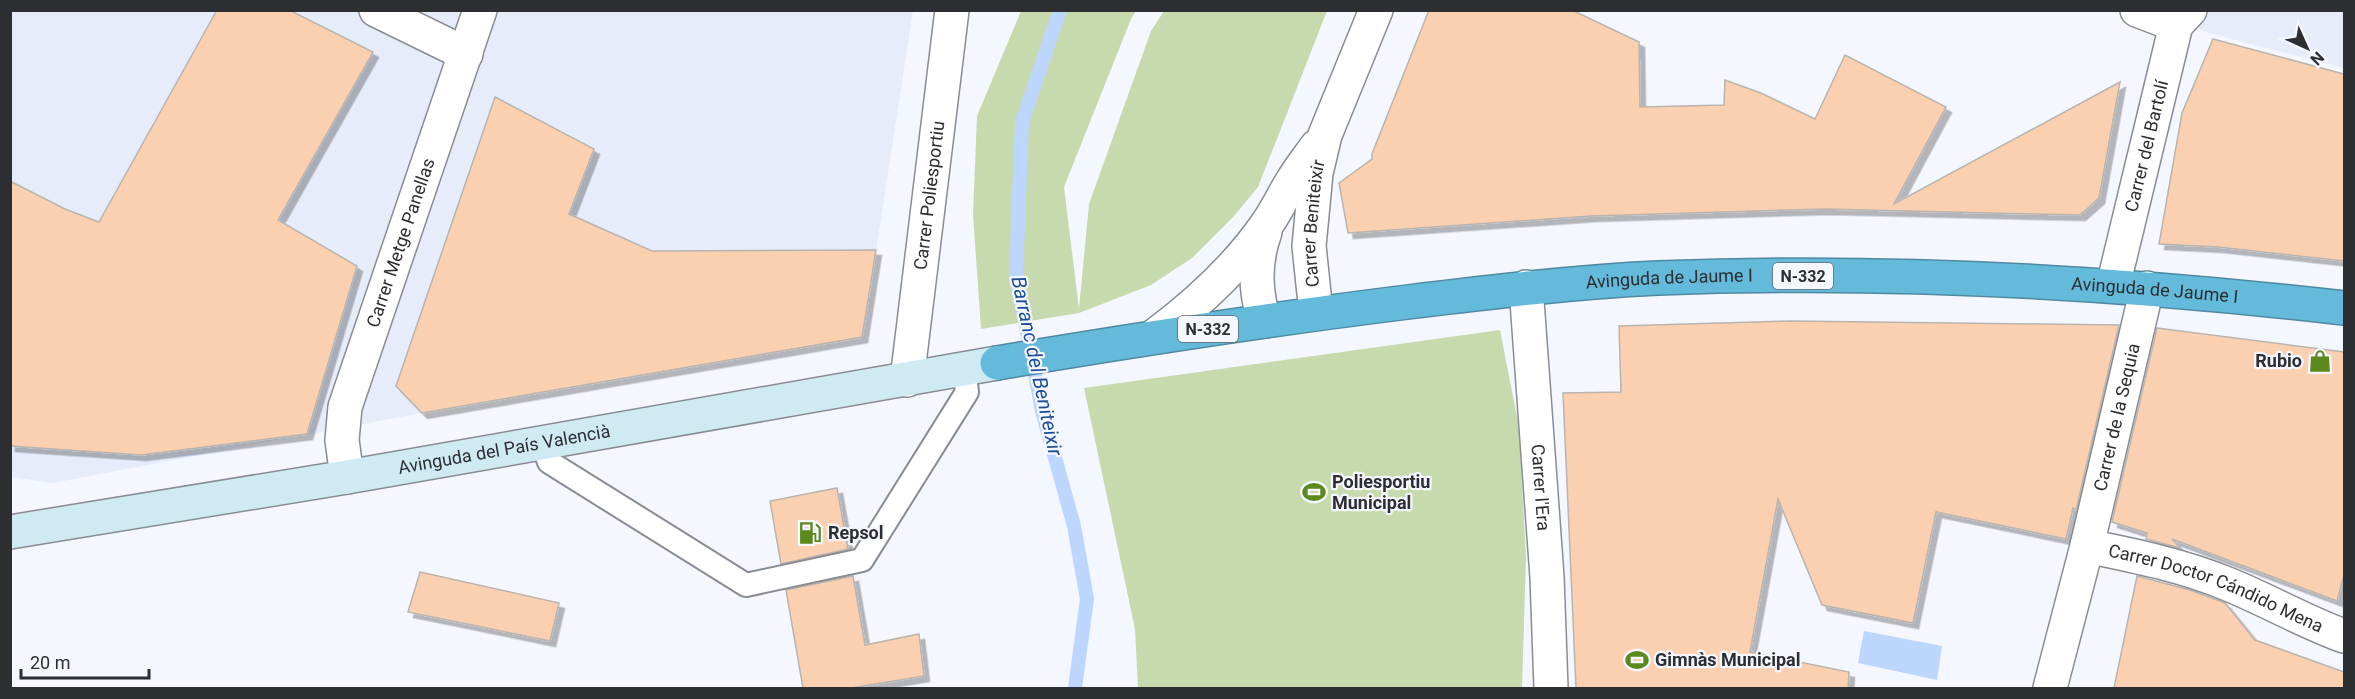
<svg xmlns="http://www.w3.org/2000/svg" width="2355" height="699" viewBox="0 0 2355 699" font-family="Roboto,sans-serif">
  <defs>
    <filter id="shadow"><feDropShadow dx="5.5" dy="5.5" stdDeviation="0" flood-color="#0004"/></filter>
  </defs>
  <rect width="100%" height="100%" fill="#f4f7ff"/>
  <g fill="#e6ecfa">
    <polygon points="11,11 913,11 863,335 422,413 53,483 11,477"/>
    <polygon points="2151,11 2344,11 2344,68 2212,34"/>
  </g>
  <g fill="#c6daad">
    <polygon points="1021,11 1136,11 1131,19 1064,187 1079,309 1089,204 1151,31 1164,11 1327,11 1258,187 1234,216 1192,258 1151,285 1079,313 981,329 973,215 977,116"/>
    <polygon points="1500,330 1519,427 1526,558 1522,688 1138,688 1135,629 1084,388"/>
  </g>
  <polygon fill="#bcd6fe" points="1864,631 1942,646 1937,680 1858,663"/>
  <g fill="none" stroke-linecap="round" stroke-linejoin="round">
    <polyline stroke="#bcd6fe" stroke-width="14" points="1060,10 1022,122 1016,274 1042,411 1074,526 1087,599 1075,688"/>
  </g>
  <g fill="#fad0b0" stroke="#bab4af" stroke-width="1.5" filter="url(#shadow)">
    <polygon points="217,10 289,10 373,52 278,220 357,266 307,434 141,455 10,446 10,181 65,209 99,222"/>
    <polygon points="1429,10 1572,10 1639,42 1640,107 1724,105 1725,80 1761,93 1815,119 1845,55 1946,107 1894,204 2120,82 2099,198 2080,215 1825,209 1591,216 1348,233 1339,183 1372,159 1372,154"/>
    <polygon points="2213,39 2344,74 2344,261 2218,247 2159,244 2182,113"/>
    <polygon points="495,97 594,149 569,214 652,251 876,250 862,337 422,413 396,386"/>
    <polygon points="1791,321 2119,325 2076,510 2073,508 2066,539 1936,512 1913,623 1822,605 1778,499 1750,652 1849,672 1848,688 1576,688 1563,393 1621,392 1619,326"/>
    <polygon points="2157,328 2344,352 2344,575 2337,601 2172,539 2180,548 2146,539 2147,533 2112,522"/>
    <polygon points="837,488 848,549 781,564 770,501"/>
    <polygon points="420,572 559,603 550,641 408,612"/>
    <polygon points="853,576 865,645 919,634 924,676 851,688 803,688 786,590"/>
    <polygon points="2137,576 2190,590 2225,603 2255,640 2344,672 2344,688 2114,688"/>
  </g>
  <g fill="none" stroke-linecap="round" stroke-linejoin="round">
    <g stroke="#898c92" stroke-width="26">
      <polyline id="lane" points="542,442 549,462 746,585 862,560 967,392 964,368"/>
    </g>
    <g stroke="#898c92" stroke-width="36">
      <g id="street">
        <polyline points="376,10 466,54"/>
        <polyline points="2137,10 2176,25"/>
        <path id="s1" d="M2113,286L2176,25L2190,10"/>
        <path id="s2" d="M1526,287L1547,577L1551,688"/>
        <path id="s3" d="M1316,313L1309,246L1316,173L1325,135L1376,10"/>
        <path d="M1264,321C1255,290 1254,263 1265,232"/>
        <path d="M1153,337C1196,305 1236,269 1267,224C1277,210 1284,194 1293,180C1300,168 1309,157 1317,146"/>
        <path id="s4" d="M907,380L952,10"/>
        <path id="s5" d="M347,477L342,440L345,407L480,10"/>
        <path id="s6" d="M2087,546C2136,556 2185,566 2230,585C2269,601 2305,622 2344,636"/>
        <path id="s7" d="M2050,688L2087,546L2147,288"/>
      </g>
    </g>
    <g stroke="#898c92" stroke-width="36">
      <g id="secondary">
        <path id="s8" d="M10,532L347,477L997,363"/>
      </g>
    </g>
    <g stroke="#5089a0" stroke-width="36">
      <g id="highway">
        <path id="s9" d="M997,363C1134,340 1270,319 1408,302C1491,292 1574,282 1658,278C1887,269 2117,282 2344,308"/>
      </g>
    </g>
    <use href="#lane" stroke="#fff" stroke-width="22"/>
    <use href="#street" stroke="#fff" stroke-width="33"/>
    <use href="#secondary" stroke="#d0eaf4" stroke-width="33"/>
    <use href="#highway" stroke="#63badb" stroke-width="33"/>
  </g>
  <defs>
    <g id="shop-bare" transform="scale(1.8)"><path d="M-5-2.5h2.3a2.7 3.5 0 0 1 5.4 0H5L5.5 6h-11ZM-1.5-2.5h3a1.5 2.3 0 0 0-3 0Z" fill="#5b891c" stroke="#f4f7ff" stroke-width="2.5" paint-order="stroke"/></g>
    <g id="stadium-bare" transform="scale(1.8)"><path d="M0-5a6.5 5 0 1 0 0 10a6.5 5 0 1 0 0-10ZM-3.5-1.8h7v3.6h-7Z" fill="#5b891c" stroke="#f4f7ff" stroke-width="2.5" paint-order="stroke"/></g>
    <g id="fuel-bare" transform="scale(1.8)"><path d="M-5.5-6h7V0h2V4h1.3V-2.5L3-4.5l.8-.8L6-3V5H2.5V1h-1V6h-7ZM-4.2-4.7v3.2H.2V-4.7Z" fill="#5b891c" stroke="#f4f7ff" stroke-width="2.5" paint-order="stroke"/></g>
  </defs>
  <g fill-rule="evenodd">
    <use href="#shop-bare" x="2320" y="361"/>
    <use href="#stadium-bare" x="1314" y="492"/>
    <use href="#fuel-bare" x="810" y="533"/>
    <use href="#stadium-bare" x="1637" y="660"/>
  </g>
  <g text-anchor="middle" stroke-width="4.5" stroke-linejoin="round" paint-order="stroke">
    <g fill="#f4f7ff" stroke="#696a6f" stroke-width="1.5">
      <rect x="1773" y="263" width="60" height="26" rx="4.5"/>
      <rect x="1178" y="316" width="60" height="26" rx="4.5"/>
    </g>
    <g font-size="16" font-weight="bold" fill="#2d2e31">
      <text x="1803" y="282">N-332</text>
      <text x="1208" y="335">N-332</text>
    </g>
    <g font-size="18" fill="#2d2e31" stroke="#f4f7ff">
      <text dy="6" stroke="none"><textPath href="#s1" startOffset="144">Carrer del Bartolí</textPath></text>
      <text dy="6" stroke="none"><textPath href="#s4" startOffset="186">Carrer Poliesportiu</textPath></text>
      <text dy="6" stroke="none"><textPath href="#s3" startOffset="90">Carrer Beniteixir</textPath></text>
      <text dy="6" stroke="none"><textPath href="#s5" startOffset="244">Carrer Metge Panellas</textPath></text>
      <text dy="6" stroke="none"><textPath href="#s9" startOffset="678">Avinguda de Jaume I</textPath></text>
      <text dy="6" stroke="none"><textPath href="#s9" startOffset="1164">Avinguda de Jaume I</textPath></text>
      <text dy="6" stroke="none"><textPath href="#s7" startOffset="279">Carrer de la Sequia</textPath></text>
      <text dy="6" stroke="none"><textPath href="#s8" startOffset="501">Avinguda del País Valencià</textPath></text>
      <text dy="6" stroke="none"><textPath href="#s2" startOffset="201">Carrer l'Era</textPath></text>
      <text dy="6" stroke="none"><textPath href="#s6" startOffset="136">Carrer Doctor Cándido Mena</textPath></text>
    </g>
    <g font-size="18" font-weight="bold" fill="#2d2e31" stroke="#f4f7ff" text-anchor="start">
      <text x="2302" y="367" text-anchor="end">Rubio</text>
      <text x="1332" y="488">Poliesportiu<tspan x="1332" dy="21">Municipal</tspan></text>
      <text x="828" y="539">Repsol</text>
      <text x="1655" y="666">Gimnàs Municipal</text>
    </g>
    <g font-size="20" font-style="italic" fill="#1c4d99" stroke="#f4f7ff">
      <text transform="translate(1037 366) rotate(78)" y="7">Barranc del Beniteixir</text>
    </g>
  </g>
  <rect width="2355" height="699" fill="none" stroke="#2d2e31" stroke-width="24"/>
  <g transform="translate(2307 48) rotate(135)" stroke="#f4f7ff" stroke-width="4.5" paint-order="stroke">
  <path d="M0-4.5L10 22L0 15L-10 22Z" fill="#2d2e31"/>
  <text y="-9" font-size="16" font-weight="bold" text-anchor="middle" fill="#2d2e31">N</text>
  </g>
  <path d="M21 669v9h128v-9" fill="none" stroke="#2d2e31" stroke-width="3"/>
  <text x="30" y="669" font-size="18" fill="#2d2e31" stroke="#f4f7ff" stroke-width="4.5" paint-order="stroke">20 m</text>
</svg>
